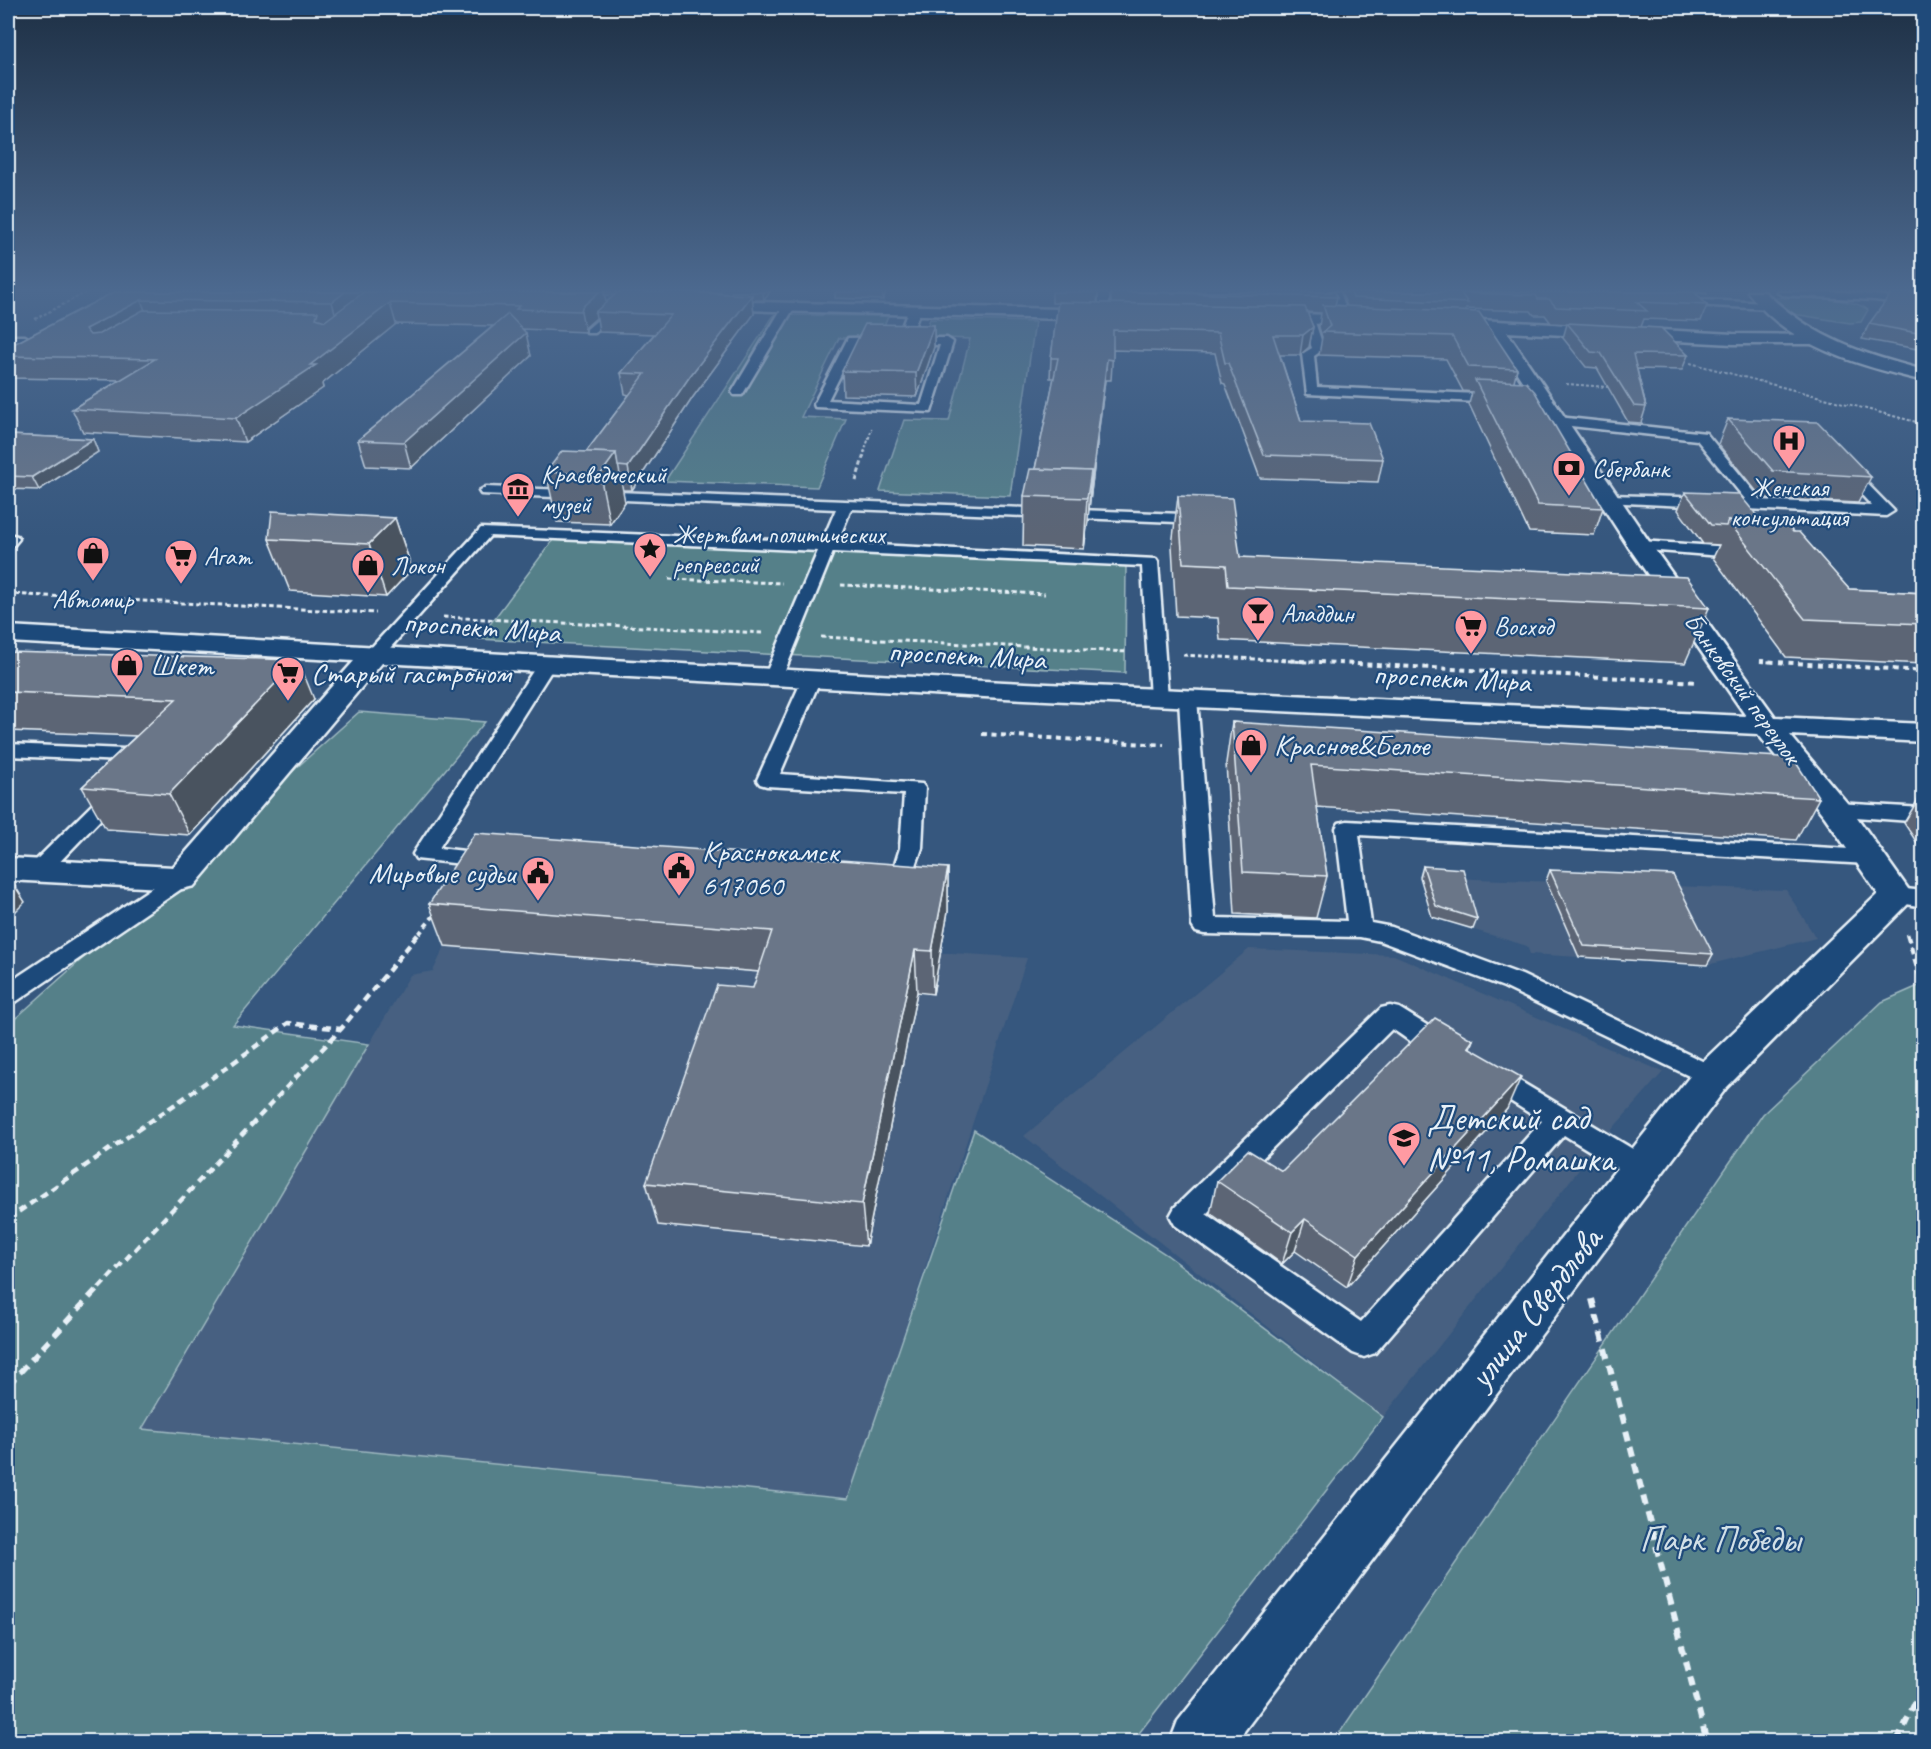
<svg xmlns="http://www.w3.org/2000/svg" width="1931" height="1749" viewBox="0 0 1931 1749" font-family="Caveat,sans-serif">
  <rect width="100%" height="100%" fill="#36577e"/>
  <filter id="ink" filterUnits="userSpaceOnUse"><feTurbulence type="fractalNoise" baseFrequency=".0167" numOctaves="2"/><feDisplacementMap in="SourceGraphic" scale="12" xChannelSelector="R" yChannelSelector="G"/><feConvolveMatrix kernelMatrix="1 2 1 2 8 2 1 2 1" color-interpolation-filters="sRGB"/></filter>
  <g filter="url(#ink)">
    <g fill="#466081">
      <polygon points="1420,877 1786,890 1816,938 1707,965 1530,954 1527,946 1432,917"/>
      <polygon points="445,946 952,953 1027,958 849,1499 142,1429 410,975 433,971"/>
      <polygon points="1249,949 1394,955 1663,1072 1600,1143 1383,1417 1024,1136"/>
    </g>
    <g fill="#548089" stroke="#9eb8c0" stroke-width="1.5">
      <path d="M1776,298C1798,298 1852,296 1868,310L1861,322L1850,323L1793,314L1773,299Z"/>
      <polygon points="774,315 888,316 879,338 839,338 801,417 846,419 817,487 665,481"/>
      <polygon points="930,319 1035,322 1010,496 880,491 904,420 949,421 970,339 923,337"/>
      <polygon points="553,540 1126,566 1125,673 479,639"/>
      <polygon points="359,712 485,722 233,1025 369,1044 142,1429 848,1499 974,1130 1167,1255 1383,1417 1133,1741 8,1741 8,1025"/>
      <polygon points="1923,984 1923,1741 1334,1741 1763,1114 1882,1002"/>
    </g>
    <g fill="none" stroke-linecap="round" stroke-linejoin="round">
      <g stroke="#e8f1f8" stroke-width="5">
        <g id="lane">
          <polygon points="1099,292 1109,292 1109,318 1101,318 1099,316"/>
          <polygon points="1330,292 1340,292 1350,320 1348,322 1344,323 1338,320"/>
          <polygon points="1777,292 1844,292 1924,300 1924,306 1875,300 1782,295"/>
          <polygon points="1676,299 1771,303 1776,306 1771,309 1672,304 1672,300"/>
          <polygon points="620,301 625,304 624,306 595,333 587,333 587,329"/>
          <polygon points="788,305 794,308 744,392 742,395 734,395 732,392 782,308"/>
          <path d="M914,308L920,311L910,338H947L953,342L931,412L815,407L814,404L848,338L898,337L908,311ZM856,344L940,345L921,405L828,400Z"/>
          <polygon points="1308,316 1314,319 1324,349 1314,356 1317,387 1501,395 1507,399 1501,403 1307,394 1302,354 1312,348 1302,319"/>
          <polygon points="8,336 25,336 31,340 25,344 8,344"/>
          <polygon points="1558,417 1706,433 1761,500 1872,506 1837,468 1839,465 1849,465 1894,511 1886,516 1605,502 1603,499 1605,496 1610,495 1745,499 1697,440 1553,424 1551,421 1553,418"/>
          <polygon points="486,487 1182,514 1185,517 1177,522 851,509 837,543 1156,559 1158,562 1168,698 1166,702 1152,702 1150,698 1142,566 833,552 782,678 780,682 766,682 764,678 818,551 490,536 382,657 370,657 367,653 370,649 481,528 822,542 836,509 481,494 479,491"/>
          <polygon points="8,534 17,536 19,539 14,545 8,547"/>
          <polygon points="1640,541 1746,548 1754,553 1746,558 1634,549 1632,546"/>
          <polygon points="546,660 552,661 555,665 439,848 498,855 501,860 498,865 490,867 416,859 413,854 416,849 537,665 540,661"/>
          <polygon points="811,674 818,676 820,680 780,774 922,784 925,788 922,848 905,898 897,901 889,898 886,893 900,848 904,794 767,786 760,784 757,780 802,680 804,676"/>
          <polygon points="1188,693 1195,695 1197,699 1215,918 1347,921 1336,828 1339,823 1347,821 1868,850 1876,852 1879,857 1876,862 1868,864 1359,835 1371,923 1392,927 1522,975 1721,1070 1725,1077 1721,1084 1712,1087 1504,987 1380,941 1360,937 1204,934 1196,932 1192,926 1179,699 1181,695"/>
          <polygon points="8,744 147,750 154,752 157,756 154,760 147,762 8,756"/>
          <polygon points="117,785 124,787 127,791 124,795 46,876 38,878 30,876 27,871 30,866 110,787"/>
          <polygon points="1836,803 1924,808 1924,822 1829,815 1825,810 1829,805"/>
          <polygon points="182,871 190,873 193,878 190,883 17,1001 8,1004 8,983 174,873"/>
          <polygon points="1896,888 1924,891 1924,907 1888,901 1885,896 1888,891"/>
          <path d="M1390,1006L1399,1008L1454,1042L1458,1049L1454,1056C1433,1063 1409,1039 1392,1029L1206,1214L1361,1322L1542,1121L1480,1082L1476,1075L1480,1068L1489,1065L1498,1068L1651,1160L1655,1168L1651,1176L1641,1180L1631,1176L1564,1135L1375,1353L1364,1357L1353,1353L1175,1225L1170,1216L1175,1207L1381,1008Z"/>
        </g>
      </g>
      <g stroke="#e8f1f8" stroke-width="5">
        <g id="street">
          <polygon points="710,301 1102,310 1110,315 1102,320 704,309 702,306"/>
          <polygon points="1264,313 1366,316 1374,321 1366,326 1258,321 1256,318"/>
          <polygon points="1480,320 1733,334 1823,335 1826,339 1823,343 1817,344 1733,344 1507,332 1650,543 1775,717 1924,724 1924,742 1790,735 1847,803 1913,896 1908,904 1726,1088 1236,1742 1170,1742 1178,1721 1698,1066 1878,894 1825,817 1758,734 984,697 382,663 194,886 182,889 8,880 8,858 173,867 354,661 8,642 8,626 984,681 1746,716 1628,546 1490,331 1474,329 1472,325"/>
        </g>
      </g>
      <g stroke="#e8f1f8" stroke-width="5">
        <path id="secondary" d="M1748,292H1765C1813,338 1861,354 1924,370V381C1861,366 1788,347 1748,292Z"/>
      </g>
      <g stroke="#e8f1f8" stroke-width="2" stroke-dasharray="3 2" stroke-linecap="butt">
        <polyline points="35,319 85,293"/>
        <polyline points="1690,363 1924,424"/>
        <polyline points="1566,384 1608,387"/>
        <polyline points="864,453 872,428"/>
      </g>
      <g stroke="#e8f1f8" stroke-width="3" stroke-dasharray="4.5 3" stroke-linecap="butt">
        <polyline points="856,481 865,451"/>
        <polyline points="669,579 782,583"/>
        <polyline points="841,585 1045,594"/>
        <polyline points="8,594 376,613"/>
        <polyline points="443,617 763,633"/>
        <polyline points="821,637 1128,652"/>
        <polyline points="1183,655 1309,662"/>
        <polyline points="1760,661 1770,662"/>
      </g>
      <g stroke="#e8f1f8" stroke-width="4" stroke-dasharray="5 4.5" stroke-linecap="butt">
        <polyline points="1281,660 1697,682"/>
        <polyline points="1760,661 1924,671"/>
        <polyline points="982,734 1164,745"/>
        <polyline points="419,934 436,913"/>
      </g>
      <g stroke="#e8f1f8" stroke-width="4.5" stroke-dasharray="8 5" stroke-linecap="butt">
        <polyline points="1907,934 1924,991"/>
        <polyline points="8,1219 187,1096 288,1023 341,1029"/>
        <polyline points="99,1288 341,1029 420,932"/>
      </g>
      <g stroke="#e8f1f8" stroke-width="6" stroke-dasharray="10 7" stroke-linecap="butt">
        <polyline points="1592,1299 1707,1742"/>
        <polyline points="8,1385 100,1286"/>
        <polyline points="1897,1742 1924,1683"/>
      </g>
      <use href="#lane" fill="#1f4a7a" fill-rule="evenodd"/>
      <use href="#street" fill="#1f4a7a" fill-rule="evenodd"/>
      <use href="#secondary" fill="#1f4a7a" fill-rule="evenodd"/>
    </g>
    <g fill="#5b6575" stroke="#e8f1f8" stroke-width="1.5" fill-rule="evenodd">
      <path d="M114,292H721L720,293L731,294V292H770L764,300H752L754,314L693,397L632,490H622L625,502L610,524L557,522L546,472L586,452L629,395L625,394L621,373L654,334L599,332L597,318L586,327L585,332L523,329L531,356L411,468L366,466L358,440L493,326L396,324L322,384L323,388L245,442L83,432L72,409L120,380L8,378V347ZM604,295H615L606,303Z"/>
      <polygon points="835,292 886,292 883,300 835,298"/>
      <polygon points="1052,292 1098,292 1097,303 1111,303 1111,292 1335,292 1337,297 1335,305 1347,306 1341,292 1707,292 1707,294 1696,293 1707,305 1701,321 1644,319 1641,327 1688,355 1682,370 1637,369 1646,407 1641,423 1628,422 1597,368 1586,367 1563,338 1567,324 1551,323 1545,315 1534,315 1531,311 1466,309 1466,312 1517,369 1514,381 1603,508 1594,535 1529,532 1469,404 1472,392 1463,391 1446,359 1319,355 1322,337 1319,327 1321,313 1307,312 1313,327 1309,347 1300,355 1280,355 1301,421 1383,459 1378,482 1260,478 1225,384 1222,383 1215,353 1113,350 1111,380 1105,380 1084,549 1023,546 1024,496 1035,469 1054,378 1050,378 1051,358 1058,303 1052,303"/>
      <polygon points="1923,293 1923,350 1862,339 1869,324"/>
      <polygon points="934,325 934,347 917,397 843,395 842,371"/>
      <polygon points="1728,419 1871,477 1858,503 1762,498 1718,444"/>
      <polygon points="8,435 93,439 98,452 39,490 8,489"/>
      <polygon points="1685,492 1764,524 1793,532 1849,589 1923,593 1923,664 1786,657 1713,558 1719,545 1703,544 1678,510"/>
      <polygon points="1178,496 1240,557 1709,608 1685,663 1220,640 1218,618 1176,616 1172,546"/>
      <polygon points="395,518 412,569 386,597 290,591 269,539"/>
      <polygon points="8,652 314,699 190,835 106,829 82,787 136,736 8,731"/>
      <polygon points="1232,722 1819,798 1796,840 1317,807 1327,876 1316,918 1235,914 1226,763"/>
      <polygon points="1923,791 1923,852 1904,823"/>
      <polygon points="1423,866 1477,919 1473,929 1432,917 1420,877"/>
      <polygon points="948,868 948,911 933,994 917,992 866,1246 658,1225 646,1183 753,988 759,972 445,946 429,904"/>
      <polygon points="1550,870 1713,954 1707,965 1579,957 1546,881"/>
      <polygon points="1473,1040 1470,1048 1507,1109 1347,1287 1295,1251 1282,1264 1210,1213 1217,1181 1282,1171"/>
    </g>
    <g fill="#4a535f" stroke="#e8f1f8" stroke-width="1.5">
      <polygon points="345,292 364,292 338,323 332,302"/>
      <polygon points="599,292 604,292 607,309 595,312 596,318 586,327 585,332 581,311 582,307"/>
      <polygon points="763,292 770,292 764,300"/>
      <polygon points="882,292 886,292 883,300"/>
      <polygon points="752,295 754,314 693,397 632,490 628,467 690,376"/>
      <polygon points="141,300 149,321 95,350 85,329"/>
      <polygon points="390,303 396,324 322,384 323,388 245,442 236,418 310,365"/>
      <polygon points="934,325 934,347 917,397 916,373"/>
      <polygon points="1313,327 1309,347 1300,355 1303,335"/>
      <polygon points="526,333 531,356 411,468 404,442"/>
      <polygon points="1107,359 1105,380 1089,508 1091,485"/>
      <polygon points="93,439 98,452 39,490 32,477"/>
      <polygon points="616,453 625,502 610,524 600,475"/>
      <polygon points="1091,471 1088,521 1084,549 1087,498"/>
      <polygon points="395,518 412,569 386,597 369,544"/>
      <polygon points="298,660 314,699 190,835 169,794"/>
      <polygon points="948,868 948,911 933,994 932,951"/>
      <polygon points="8,875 25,902 8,919"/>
      <polygon points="915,950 917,992 866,1246 862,1204"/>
      <polygon points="1521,1077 1507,1109 1347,1287 1358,1255"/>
      <polygon points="1305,1219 1295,1251 1282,1264 1292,1232"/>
    </g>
    <g fill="#6a7688" stroke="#e8f1f8" stroke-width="1.5">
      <polygon points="114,292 345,292 332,302 141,300 85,329 90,335 99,334 143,310 318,312 316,318 325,321 364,292 599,292 582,307 581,311 516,309 519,306 390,303 310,365 316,365 236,418 72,409 155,359 8,356 8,347"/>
      <polygon points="618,292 677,292 752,295 690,376 628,467 618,466 616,453 586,452 645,374 621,373 671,315 595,312"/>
      <polygon points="1127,292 1335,292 1337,297"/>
      <polygon points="1351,292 1694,292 1707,305 1637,302 1647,311 1556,307 1549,299 1538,299 1536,295 1461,293 1468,303 1353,298"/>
      <polygon points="1892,292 1914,292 1923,293 1923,334 1869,324"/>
      <polygon points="1058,302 1305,307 1313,327 1303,335 1273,335 1301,421 1369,423 1383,459 1264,455 1228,363 1225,363 1218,333 1113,330 1113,360 1107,359 1091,485 1091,471 1035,469 1058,358 1051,358"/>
      <polygon points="1323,305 1479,312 1517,369 1469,367 1452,336 1323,332 1330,326"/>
      <polygon points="508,314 526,333 404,442 358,440"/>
      <polygon points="1567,323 1661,328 1688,355 1633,354 1646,407 1634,406 1601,353 1591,352"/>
      <polygon points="865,324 934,325 916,373 842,371"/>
      <polygon points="1475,380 1526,382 1535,392 1603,508 1538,505"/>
      <polygon points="1728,419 1818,422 1871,477 1773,471"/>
      <polygon points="8,435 93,439 32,477 8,476"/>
      <polygon points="562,451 616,453 600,475 546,472"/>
      <polygon points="1030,469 1091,471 1087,498 1024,496"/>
      <polygon points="1685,492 1739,494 1764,524 1728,521 1726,526 1711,525"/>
      <polygon points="1178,496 1232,498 1240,557 1687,577 1709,608 1228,586 1226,565 1183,563"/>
      <polygon points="272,511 395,518 369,544 269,539"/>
      <polygon points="1728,521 1788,526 1793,532 1799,532 1849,589 1923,593 1923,624 1805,619"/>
      <polygon points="8,652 298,660 169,794 82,787 176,699 8,692"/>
      <polygon points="1232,722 1793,758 1819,798 1311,765 1327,876 1243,872"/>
      <polygon points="475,833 948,868 932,951 915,950 862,1204 646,1183 717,985 753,988 772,931 429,904"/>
      <polygon points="1423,866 1463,869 1477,919 1436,906"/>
      <polygon points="1550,870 1673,875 1713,954 1584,946"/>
      <polygon points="1435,1018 1473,1040 1468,1047 1521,1077 1358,1255 1305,1219 1292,1232 1217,1181 1248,1150 1282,1171"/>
    </g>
  </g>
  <linearGradient id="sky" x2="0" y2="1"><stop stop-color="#1e3045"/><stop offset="0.54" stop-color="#4c698f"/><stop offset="1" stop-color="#4c698f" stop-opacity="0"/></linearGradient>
  <rect width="1931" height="537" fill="url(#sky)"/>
  <defs>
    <g id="hospital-pin" transform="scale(1.725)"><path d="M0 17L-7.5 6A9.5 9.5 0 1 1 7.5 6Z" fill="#ff9aa2" stroke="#1f4a7a"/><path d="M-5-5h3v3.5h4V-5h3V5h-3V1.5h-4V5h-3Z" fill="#111"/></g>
    <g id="bank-pin" transform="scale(1.725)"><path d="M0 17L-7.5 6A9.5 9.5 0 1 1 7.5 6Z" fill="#ff9aa2" stroke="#1f4a7a"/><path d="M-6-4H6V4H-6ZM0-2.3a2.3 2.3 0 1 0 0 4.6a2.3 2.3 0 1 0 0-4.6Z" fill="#111"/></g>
    <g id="museum-pin" transform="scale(1.725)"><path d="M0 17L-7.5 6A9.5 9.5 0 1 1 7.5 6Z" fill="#ff9aa2" stroke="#1f4a7a"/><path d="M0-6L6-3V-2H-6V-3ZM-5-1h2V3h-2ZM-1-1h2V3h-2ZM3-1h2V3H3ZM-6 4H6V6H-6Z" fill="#111"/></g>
    <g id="sight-pin" transform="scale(1.725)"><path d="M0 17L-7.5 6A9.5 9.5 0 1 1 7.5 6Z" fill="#ff9aa2" stroke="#1f4a7a"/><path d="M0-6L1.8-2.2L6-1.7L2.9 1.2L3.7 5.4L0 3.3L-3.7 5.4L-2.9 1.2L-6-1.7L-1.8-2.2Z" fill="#111"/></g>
    <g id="shop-pin" transform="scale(1.725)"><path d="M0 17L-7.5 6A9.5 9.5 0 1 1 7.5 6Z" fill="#ff9aa2" stroke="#1f4a7a"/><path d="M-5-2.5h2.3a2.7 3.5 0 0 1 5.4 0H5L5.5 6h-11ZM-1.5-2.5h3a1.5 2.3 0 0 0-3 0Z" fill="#111"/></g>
    <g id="supermarket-pin" transform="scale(1.725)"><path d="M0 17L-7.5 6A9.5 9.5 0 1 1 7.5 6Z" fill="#ff9aa2" stroke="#1f4a7a"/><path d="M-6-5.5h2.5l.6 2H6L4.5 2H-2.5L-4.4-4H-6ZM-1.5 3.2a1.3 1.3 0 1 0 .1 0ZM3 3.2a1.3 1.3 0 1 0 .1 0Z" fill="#111"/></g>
    <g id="bar-pin" transform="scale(1.725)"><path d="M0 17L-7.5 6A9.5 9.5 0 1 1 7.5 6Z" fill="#ff9aa2" stroke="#1f4a7a"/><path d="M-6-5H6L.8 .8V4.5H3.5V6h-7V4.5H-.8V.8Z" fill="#111"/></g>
    <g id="civic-pin" transform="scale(1.725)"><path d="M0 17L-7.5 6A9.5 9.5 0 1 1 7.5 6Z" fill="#ff9aa2" stroke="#1f4a7a"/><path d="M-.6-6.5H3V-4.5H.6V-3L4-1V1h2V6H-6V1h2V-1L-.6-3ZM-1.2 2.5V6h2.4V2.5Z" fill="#111"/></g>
    <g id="school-pin" transform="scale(1.725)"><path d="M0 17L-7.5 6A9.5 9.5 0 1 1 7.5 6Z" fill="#ff9aa2" stroke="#1f4a7a"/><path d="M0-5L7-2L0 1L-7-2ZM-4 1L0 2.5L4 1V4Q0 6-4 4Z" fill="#111"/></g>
  </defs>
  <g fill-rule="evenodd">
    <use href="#hospital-pin" x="1789" y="441"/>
    <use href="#bank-pin" x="1569" y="468"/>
    <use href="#museum-pin" x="518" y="489"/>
    <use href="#sight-pin" x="650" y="549"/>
    <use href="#shop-pin" x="93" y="553"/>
    <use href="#supermarket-pin" x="181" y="556"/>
    <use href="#shop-pin" x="368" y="565"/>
    <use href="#bar-pin" x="1258" y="613"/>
    <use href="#supermarket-pin" x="1471" y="626"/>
    <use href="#shop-pin" x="127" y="665"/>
    <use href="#supermarket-pin" x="288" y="673"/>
    <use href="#shop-pin" x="1251" y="745"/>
    <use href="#civic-pin" x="679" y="868"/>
    <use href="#civic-pin" x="538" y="873"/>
    <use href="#school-pin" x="1404" y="1138"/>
  </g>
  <g text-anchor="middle" stroke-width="4.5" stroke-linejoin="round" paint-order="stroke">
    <g font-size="26" fill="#e8f1f8" stroke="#1f4a7a" text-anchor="start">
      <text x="1592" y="477">Сбербанк</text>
      <text x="541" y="483">Краеведческий<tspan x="541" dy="30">музей</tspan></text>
      <text x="1789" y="496" text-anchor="middle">Женская<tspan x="1789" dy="30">консультация</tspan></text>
      <text x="673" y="543">Жертвам политических<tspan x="673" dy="30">репрессий</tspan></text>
      <text x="204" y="565">Агат</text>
      <text x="391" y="574">Локон</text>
      <text x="93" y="608" text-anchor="middle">Автомир</text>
      <text x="1281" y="622">Аладдин</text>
      <text x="1494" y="635">Восход</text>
    </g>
    <g font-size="26" fill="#e8f1f8" stroke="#1f4a7a">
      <text transform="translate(1743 688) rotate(54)" y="9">Банковский переулок</text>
    </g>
    <g font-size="30" fill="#e8f1f8" stroke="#1f4a7a">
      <text transform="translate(482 627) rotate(4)" y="10">проспект Мира</text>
      <text transform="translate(967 655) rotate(3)" y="10">проспект Мира</text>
      <text transform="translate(1452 678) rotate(3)" y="10">проспект Мира</text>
    </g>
    <g font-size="30" fill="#e8f1f8" stroke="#1f4a7a" text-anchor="start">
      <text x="150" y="675">Шкет</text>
      <text x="311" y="683">Старый гастроном</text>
      <text x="1274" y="755">Красное&amp;Белое</text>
      <text x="702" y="861">Краснокамск<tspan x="702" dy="34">617060</tspan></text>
      <text x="515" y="883" text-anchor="end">Мировые судьи</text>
    </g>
    <g font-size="36" fill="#e8f1f8" stroke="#1f4a7a" text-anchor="start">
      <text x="1427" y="1130">Детский сад<tspan x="1427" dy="41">№11, Ромашка</tspan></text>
    </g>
    <g font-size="36" fill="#e8f1f8" stroke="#1f4a7a">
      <text transform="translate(1534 1307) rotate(-52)" y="13">улица Свердлова</text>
    </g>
    <g font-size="36" fill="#d2e0e7" stroke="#1f4a7a">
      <text x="1720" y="1551">Парк Победы</text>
    </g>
  </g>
  <rect width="1931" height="1749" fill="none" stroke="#1f4a7a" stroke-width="30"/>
  <rect x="15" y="15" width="1901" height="1719" fill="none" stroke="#e8f1f8" stroke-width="2" filter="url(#ink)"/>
</svg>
